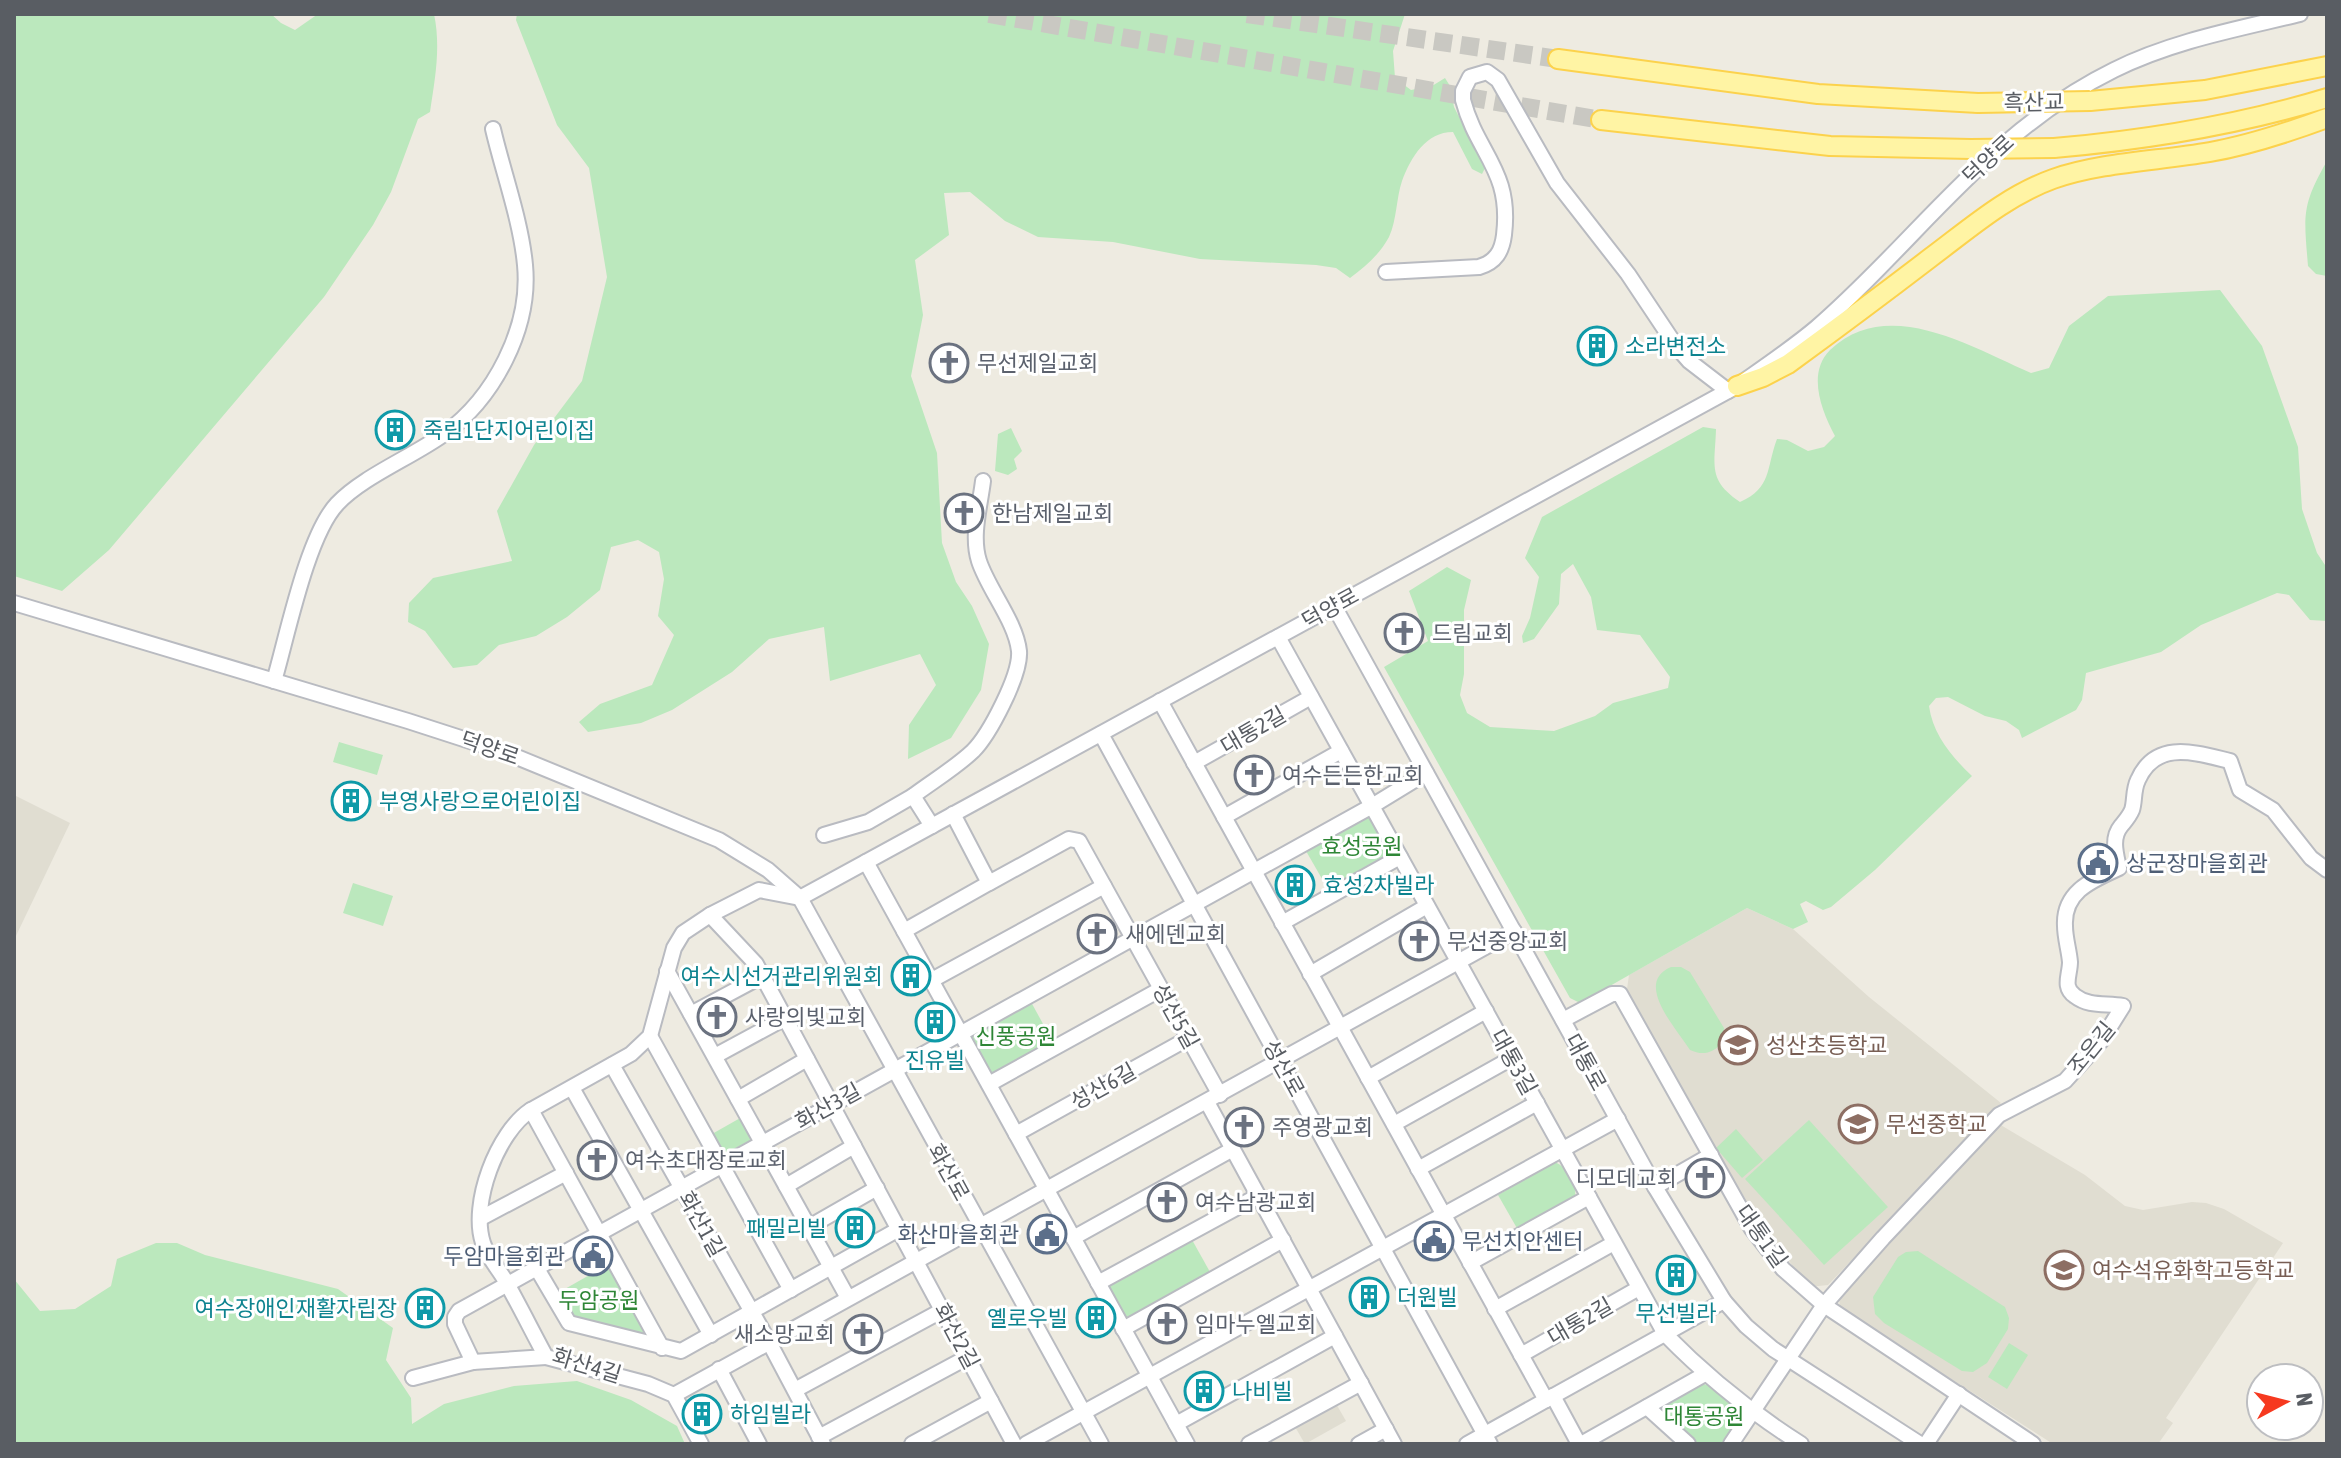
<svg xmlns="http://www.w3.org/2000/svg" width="2341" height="1458" viewBox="0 0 2341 1458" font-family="'Asap Condensed','Noto Sans KR',sans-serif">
  <rect width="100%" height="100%" fill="#eeebe1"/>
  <g fill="#e0ddd1">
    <polygon points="14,795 70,823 14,940"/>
    <polygon points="1747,908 1793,929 1869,997 2001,1103 1828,1285 1809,1287 1760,1223 1712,1144 1627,989 1629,975"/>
    <polygon points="1999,1124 2085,1175 2125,1206 2143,1210 2192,1202 2206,1203 2224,1209 2283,1243 2166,1418 2173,1423 2158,1444 2053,1444 1840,1308 1839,1297"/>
    <polygon points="1335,1402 1346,1421 1305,1444 1294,1425"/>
  </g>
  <g fill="#bbe8bd">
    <path d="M14,14H271L281,23L295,30L318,14H434C441,47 435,79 430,112L418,119L391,192L373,225L324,297L109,550L62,591L14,576Z"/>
    <path d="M517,14H1405L1393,51L1395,78L1411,90L1432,86L1445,78L1450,86L1454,107L1485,168L1482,174L1472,169L1453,132C1426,132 1411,157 1402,181C1396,199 1397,219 1389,237C1379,255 1366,266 1350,278L1336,268L1316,265L1200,259L1113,242L1038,237L1005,221L970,192L944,193L949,235L915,260L923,315L911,376L937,453L942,543L956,582L972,606L989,644L981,690L951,738L908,759L909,725L936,685L920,654L830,681L824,627L769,639L732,672L672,710L641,723L588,732L579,722L600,704L652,685L674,635L658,616L664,579L659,552L638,540L611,547L600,590L567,617L536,636L499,645L477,665L453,668L425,631L408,622L409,603L433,578L512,561L497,511L534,445L582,381L607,277L589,168L557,125L516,20Z"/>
    <path d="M2327,161V276L2316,274L2308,266C2304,216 2301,206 2327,161Z"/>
    <path d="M2220,290L2262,346L2298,447L2302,509L2317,553L2327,568V621L2310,620L2289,595L2277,593L2201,625L2161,652L2086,673L2082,700L2076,710L2022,738L2019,730L2006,721L1985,716L1948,697L1936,698L1929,706C1933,735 1952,757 1972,776L1875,870L1831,907L1823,910L1806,901L1800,904L1808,922L1793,929L1747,908L1580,1003L1570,998L1384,667L1428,641L1409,591L1447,567L1471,580L1464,610V674L1460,695L1467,713L1490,727L1554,731L1595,716L1613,703L1668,688L1670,677L1640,635L1597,630L1591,597L1573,564L1561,574L1559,604L1534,639L1523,643L1522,636L1530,618L1539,577L1525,558L1542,517L1703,427L1716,429C1715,465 1707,480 1740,502C1772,488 1766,468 1777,439L1787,440L1808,451L1824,447L1835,436C1821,410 1807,373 1830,350C1888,295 1971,347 2031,373L2049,368L2069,326L2108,296Z"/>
    <polygon points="1011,428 1022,451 1014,459 1017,469 1008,475 995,471 998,434"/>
    <polygon points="339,742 383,755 377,775 333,762"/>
    <polygon points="1367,816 1375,818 1392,849 1389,857 1329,891 1306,851"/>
    <polygon points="353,883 393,896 383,926 343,913"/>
    <path d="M1671,967H1681L1690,972L1724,1028L1722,1043C1713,1053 1703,1056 1690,1050C1677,1029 1633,983 1671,967Z"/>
    <polygon points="1031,1002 1053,1042 996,1074 988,1071 971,1041 974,1034"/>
    <polygon points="742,1117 751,1133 751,1140 728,1152 721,1150 712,1134"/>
    <polygon points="1809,1120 1888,1207 1824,1265 1745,1179"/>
    <polygon points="1736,1129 1763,1160 1742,1178 1716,1148"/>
    <path d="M1555,1162C1569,1169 1577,1182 1575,1197L1518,1230L1498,1195Z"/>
    <polygon points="1191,1238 1210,1272 1130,1318 1120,1317 1107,1294 1111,1283"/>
    <polygon points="156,1243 177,1243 205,1255 338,1289 393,1328 386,1360 411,1398 412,1424 444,1404 514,1386 577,1381 631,1400 677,1426 685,1444 14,1444 14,1279 40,1311 75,1309 111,1286 117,1259"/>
    <polygon points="1918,1251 2005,1307 2009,1318 2008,1329 1987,1363 1973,1372 1962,1371 1884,1323 1875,1314 1873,1297 1898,1257 1906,1252"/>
    <polygon points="609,1264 647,1329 639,1337 574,1320 556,1294"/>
    <polygon points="2009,1343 2028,1355 2007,1389 1988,1377"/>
    <polygon points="1701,1384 1709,1385 1739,1412 1741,1421 1724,1444 1696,1444 1666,1418 1663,1405"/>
  </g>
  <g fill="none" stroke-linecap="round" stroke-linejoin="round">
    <g stroke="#c9c8c2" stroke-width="18" stroke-dasharray="18 9" stroke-linecap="butt">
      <polyline points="989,14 1601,120"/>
      <polyline points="1247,14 1558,59"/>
    </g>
    <g stroke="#b9bbc1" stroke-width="18">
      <g id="minor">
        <path d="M1386,272L1479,267C1496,262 1502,251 1504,235C1512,170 1477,154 1463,100V91L1470,77L1487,72L1498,80L1557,183L1628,274L1676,346L1689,361L1728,391"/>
        <polyline points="14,603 408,721 507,753 719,840 768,870 800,898 1101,1444"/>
        <polyline points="1334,606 1655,1187 1724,1301 1746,1326 1773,1349 1920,1444"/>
        <path d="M1278,637L1665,1334C1708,1378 1749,1411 1801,1444"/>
        <path d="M274,681C287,637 307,536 337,504C362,477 412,457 444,434C494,398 531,328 525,265C521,221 503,172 493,129"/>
        <polyline points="1160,701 1546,1400"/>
        <polyline points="1101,734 1490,1444"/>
        <polyline points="1194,763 1311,697"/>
        <polyline points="953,814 989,883 1069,839 1079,841 1220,1095"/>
        <polyline points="1224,817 1341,751"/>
        <path d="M932,826L913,796C933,781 955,768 973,751C989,735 1021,675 1019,651C1016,622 988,589 979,561C971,536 980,506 983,481"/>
        <polyline points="824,835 868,822 913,796"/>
        <polyline points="866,862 1187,1444"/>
        <path d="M800,898L1737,386C1764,367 1791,349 1816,328C1918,240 1988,132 2114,70C2172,41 2238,29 2300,14"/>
        <polyline points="710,915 756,964 1014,1444"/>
        <polyline points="1282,923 1400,857"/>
        <polyline points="904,931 989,883"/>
        <polyline points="667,971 848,1298"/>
        <polyline points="1310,974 1427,906"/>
        <polyline points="932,980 1104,886"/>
        <polyline points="691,1014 762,976"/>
        <polyline points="1563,1020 1612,994 1620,994 1752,1229 1783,1269 1824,1305 2033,1444"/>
        <polyline points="650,1036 791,1290"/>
        <polyline points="715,1056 785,1018"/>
        <polyline points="612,1065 769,1342 823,1444"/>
        <polyline points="1368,1078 1486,1011"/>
        <polyline points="989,1084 1161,989"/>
        <polyline points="572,1088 711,1335"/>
        <polyline points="738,1099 807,1059"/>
        <polyline points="1207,1102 1394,1444"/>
        <polyline points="531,1110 662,1348"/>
        <polyline points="1394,1124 1512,1058"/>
        <polyline points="1016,1134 1189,1038"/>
        <polyline points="1418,1169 1537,1103"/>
        <polyline points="786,1186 854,1146"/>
        <polyline points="1655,1187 1711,1155"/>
        <polyline points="481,1218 566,1173"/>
        <polyline points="809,1227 877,1188"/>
        <polyline points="1073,1238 1233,1149"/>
        <polyline points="1470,1263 1589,1197"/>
        <polyline points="536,1267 569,1323 681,1351 899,1229"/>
        <polyline points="1098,1283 1258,1196"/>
        <polyline points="1495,1309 1614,1243"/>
        <polyline points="1123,1329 1283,1240"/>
        <polyline points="1521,1355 1639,1288"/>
        <polyline points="473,1362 546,1357"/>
        <polyline points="719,1369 759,1444"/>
        <polyline points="413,1378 473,1362 455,1324 455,1317 459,1311 1372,806 1426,773"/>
        <polyline points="795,1390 943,1310"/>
        <polyline points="674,1395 1514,931"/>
        <polyline points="1553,1396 1579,1444"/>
        <polyline points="1647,1407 1688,1444"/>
        <polyline points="1176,1424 1335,1336"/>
        <polyline points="819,1437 968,1357"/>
        <path d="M701,1444L674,1395L648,1384L546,1357C532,1331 519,1305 505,1280C498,1268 487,1256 483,1243C470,1204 497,1132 531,1110L631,1054L650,1036L674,948L683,933L710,915L759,890L800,898"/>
        <polyline points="912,1444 991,1401"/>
        <polyline points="1026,1444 1618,1119"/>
        <polyline points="1249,1444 1361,1383"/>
        <polyline points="1359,1444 1386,1429"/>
        <polyline points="1467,1444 1724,1301"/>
        <polyline points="1581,1444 1705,1374"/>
        <path d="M1731,1444L1824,1305L1883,1238L1999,1115L2065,1081L2101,1041L2123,1006C2106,1003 2089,1007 2075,996C2062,987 2070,975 2070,962C2069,950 2065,938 2065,926C2063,891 2093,880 2119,868C2116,854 2111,838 2121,826C2125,821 2129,817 2132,810C2135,801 2133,790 2138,780C2156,739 2196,753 2230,761L2240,790L2273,810L2311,858L2327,870"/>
        <polyline points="1926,1444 1959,1394"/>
      </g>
    </g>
    <g stroke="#fcd24c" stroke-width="22">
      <g id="major">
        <polyline points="1558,59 1818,94 1978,103"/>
        <polyline points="2090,101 2205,90 2327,66"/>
        <polyline points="1601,120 1830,146 1971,149"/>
        <path d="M2054,148C2146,140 2238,125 2327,98"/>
        <path d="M1737,386L1763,377L1788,364C1836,329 1883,294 1930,258C1969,229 2006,196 2053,179C2102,162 2158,161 2210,152C2250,145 2289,132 2327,118"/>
      </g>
    </g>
    <use href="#minor" stroke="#fff" stroke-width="14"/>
    <use href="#major" stroke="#fff4a4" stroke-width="18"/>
    <g stroke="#fcd24c" stroke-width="22" stroke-linecap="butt">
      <g id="major-bridge">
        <polyline points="1978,103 2090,101"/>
        <polyline points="1971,149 2054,148"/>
      </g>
    </g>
    <use href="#major-bridge" stroke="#fff4a4" stroke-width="18"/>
  </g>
  <defs>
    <g id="building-ring" transform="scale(2)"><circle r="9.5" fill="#fff" stroke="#0f9aa8" stroke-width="1.5"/><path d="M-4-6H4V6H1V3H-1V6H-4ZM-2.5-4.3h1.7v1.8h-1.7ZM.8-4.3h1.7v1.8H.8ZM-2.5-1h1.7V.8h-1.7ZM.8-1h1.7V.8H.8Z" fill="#0f9aa8"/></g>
    <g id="church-ring" transform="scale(2)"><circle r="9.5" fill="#fff" stroke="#6b7280" stroke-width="1.5"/><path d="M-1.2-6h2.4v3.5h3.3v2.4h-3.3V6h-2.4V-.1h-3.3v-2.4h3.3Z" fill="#6b7280"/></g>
    <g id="civic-ring" transform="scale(2)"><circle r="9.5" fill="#fff" stroke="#5c6f8a" stroke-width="1.5"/><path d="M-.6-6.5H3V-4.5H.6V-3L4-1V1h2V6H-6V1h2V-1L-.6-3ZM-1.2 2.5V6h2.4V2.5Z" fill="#5c6f8a"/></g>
    <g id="school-ring" transform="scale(2)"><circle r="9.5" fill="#fff" stroke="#8d6e63" stroke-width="1.5"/><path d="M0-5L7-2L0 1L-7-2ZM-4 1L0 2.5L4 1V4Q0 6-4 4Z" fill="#8d6e63"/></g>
  </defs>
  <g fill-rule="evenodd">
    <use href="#building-ring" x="1597" y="346"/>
    <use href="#church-ring" x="949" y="363"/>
    <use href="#building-ring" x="395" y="430"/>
    <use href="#church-ring" x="964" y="513"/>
    <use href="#church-ring" x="1404" y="633"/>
    <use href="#church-ring" x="1254" y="775"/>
    <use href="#building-ring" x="351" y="801"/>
    <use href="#civic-ring" x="2098" y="863"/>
    <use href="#building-ring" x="1295" y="885"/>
    <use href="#church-ring" x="1097" y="934"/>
    <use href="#church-ring" x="1419" y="941"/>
    <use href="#building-ring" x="911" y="976"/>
    <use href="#church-ring" x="717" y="1017"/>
    <use href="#building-ring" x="935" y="1022"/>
    <use href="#school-ring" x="1738" y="1045"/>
    <use href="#school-ring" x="1858" y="1124"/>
    <use href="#church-ring" x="1244" y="1127"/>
    <use href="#church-ring" x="597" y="1160"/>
    <use href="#church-ring" x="1705" y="1178"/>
    <use href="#church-ring" x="1167" y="1202"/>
    <use href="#building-ring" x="855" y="1228"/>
    <use href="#civic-ring" x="1047" y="1234"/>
    <use href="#civic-ring" x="1434" y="1241"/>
    <use href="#civic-ring" x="593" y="1256"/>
    <use href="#school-ring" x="2064" y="1270"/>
    <use href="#building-ring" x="1676" y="1275"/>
    <use href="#building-ring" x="1369" y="1297"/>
    <use href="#building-ring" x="425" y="1308"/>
    <use href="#building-ring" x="1096" y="1318"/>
    <use href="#church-ring" x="1167" y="1324"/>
    <use href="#church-ring" x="863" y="1334"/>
    <use href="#building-ring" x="1204" y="1391"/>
    <use href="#building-ring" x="702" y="1414"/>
  </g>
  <g text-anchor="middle" stroke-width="6" stroke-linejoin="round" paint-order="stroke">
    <g font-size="22" fill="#595d63" stroke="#fff">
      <text transform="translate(2034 102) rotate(-1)" y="8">흑산교</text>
      <text transform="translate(1988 159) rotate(-43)" y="8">덕양로</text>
      <text transform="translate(1330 608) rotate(-29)" y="8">덕양로</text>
      <text transform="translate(1253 730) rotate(-30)" y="8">대통2길</text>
      <text transform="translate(490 748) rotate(19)" y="8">덕양로</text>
      <text transform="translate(1176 1016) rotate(61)" y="8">성산5길</text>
      <text transform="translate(2091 1048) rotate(-51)" y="8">조은길</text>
      <text transform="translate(1514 1062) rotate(61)" y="8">대통3길</text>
      <text transform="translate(1586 1062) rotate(61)" y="8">대통로</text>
      <text transform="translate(1284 1068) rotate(61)" y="8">성산로</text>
      <text transform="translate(1103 1086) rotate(-29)" y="8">성산6길</text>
      <text transform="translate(828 1106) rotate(-29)" y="8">화산3길</text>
      <text transform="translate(949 1172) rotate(61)" y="8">화산로</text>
      <text transform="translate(702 1224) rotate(61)" y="8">화산1길</text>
      <text transform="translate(1762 1236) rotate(55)" y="8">대통1길</text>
      <text transform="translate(1580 1321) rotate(-30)" y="8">대통2길</text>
      <text transform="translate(957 1336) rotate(62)" y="8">화산2길</text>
      <text transform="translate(587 1365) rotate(17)" y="8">화산4길</text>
    </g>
    <g font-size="22" fill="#0d838f" stroke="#fff" text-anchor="start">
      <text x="1625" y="354">소라변전소</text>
      <text x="423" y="438">죽림1단지어린이집</text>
      <text x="379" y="809">부영사랑으로어린이집</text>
      <text x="1323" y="893">효성2차빌라</text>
      <text x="883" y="984" text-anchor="end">여수시선거관리위원회</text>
      <text x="935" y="1068" text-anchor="middle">진유빌</text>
      <text x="827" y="1236" text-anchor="end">패밀리빌</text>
      <text x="1397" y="1305">더원빌</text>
      <text x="397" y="1316" text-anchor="end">여수장애인재활자립장</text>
      <text x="1676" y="1321" text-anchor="middle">무선빌라</text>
      <text x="1068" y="1326" text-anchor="end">옐로우빌</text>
      <text x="1232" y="1399">나비빌</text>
      <text x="730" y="1422">하임빌라</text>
    </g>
    <g font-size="22" fill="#5b616d" stroke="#fff" text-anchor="start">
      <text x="977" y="371">무선제일교회</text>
      <text x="992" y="521">한남제일교회</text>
      <text x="1432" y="641">드림교회</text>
      <text x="1282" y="783">여수든든한교회</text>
      <text x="1125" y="942">새에덴교회</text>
      <text x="1447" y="949">무선중앙교회</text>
      <text x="745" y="1025">사랑의빛교회</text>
      <text x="1272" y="1135">주영광교회</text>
      <text x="625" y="1168">여수초대장로교회</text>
      <text x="1677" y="1186" text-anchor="end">디모데교회</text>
      <text x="1195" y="1210">여수남광교회</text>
      <text x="1195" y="1332">임마누엘교회</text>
      <text x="835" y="1342" text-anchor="end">새소망교회</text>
    </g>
    <g font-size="22" fill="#2e8636" stroke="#fff">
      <text x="1362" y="854">효성공원</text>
      <text x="1016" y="1044">신풍공원</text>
      <text x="599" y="1308">두암공원</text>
      <text x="1704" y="1424">대통공원</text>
    </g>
    <g font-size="22" fill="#4e5e75" stroke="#fff" text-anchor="start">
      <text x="2126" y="871">상군장마을회관</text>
      <text x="1019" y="1242" text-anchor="end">화산마을회관</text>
      <text x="1462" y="1249">무선치안센터</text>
      <text x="565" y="1264" text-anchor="end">두암마을회관</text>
    </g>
    <g font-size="22" fill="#785e54" stroke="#fff" text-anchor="start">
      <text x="1766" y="1053">성산초등학교</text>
      <text x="1886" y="1132">무선중학교</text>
      <text x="2092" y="1278">여수석유화학고등학교</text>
    </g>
  </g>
  <rect width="2341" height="1458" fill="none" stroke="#595d63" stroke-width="32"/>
  <g transform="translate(2285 1402) rotate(83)"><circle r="38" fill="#ffffff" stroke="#bdbec1" stroke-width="2"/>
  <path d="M0-6L14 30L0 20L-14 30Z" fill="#f6391f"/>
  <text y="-12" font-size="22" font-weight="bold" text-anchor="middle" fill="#595d63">N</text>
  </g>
</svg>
